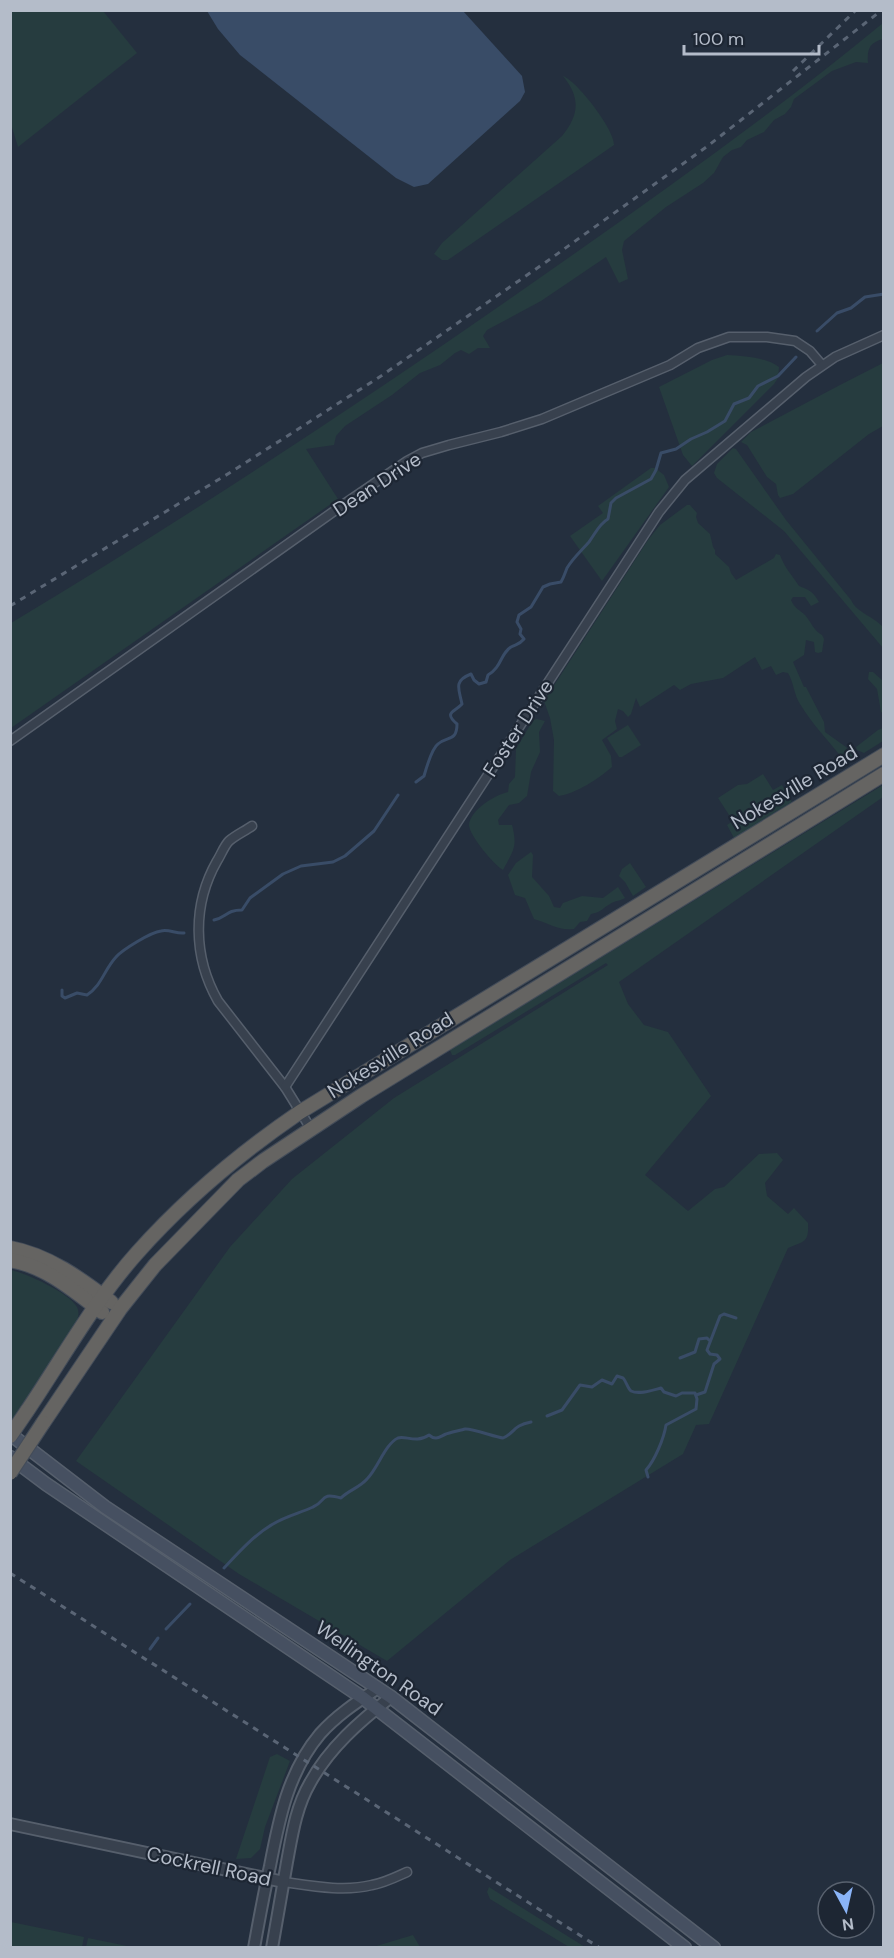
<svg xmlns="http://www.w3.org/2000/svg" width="894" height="1958" viewBox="0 0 894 1958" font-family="'DM Sans',sans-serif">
  <rect width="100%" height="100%" fill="#242f3e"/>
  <g fill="#263c3f">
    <polygon points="10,11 103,11 137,53 18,147 11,124"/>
    <path d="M883,23V39C869,43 867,49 868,63L856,62L832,71L794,99L791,107L785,114L774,120L764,132L747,140L741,147L732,150L723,157L714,173L703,183L666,207L624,241L622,250L628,279L619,283L606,257L541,301L487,330L483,336L490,348H478L469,354L461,350L455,353L440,365L420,373L392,395L345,426L336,436L334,445L306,449L338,499L11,728V623C181,521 347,412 511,298C637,210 764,121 883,23Z"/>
    <path d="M563,76C577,81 615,130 614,145L448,260H442L434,254L442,243L562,136C579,115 581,98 563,76Z"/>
    <path d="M727,355C744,356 765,357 779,367L778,378L774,384L692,466L683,455L659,387L712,360Z"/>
    <polygon points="883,363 883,426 869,434 793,494 780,498 778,495 776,484 767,477 747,445 741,442 751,432 840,385"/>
    <path d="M733,448L736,449L786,520L851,600C857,613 873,616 883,627V648L784,531L717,478L714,473L717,464Z"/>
    <polygon points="651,468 655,468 664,475 669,487 602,581 570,536 603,513 598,506"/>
    <path d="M687,505H690L697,513L696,517L698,523L710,534L713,547L715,550V554L729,567L731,573L736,580L774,558L776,554L780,555C784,567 792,575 799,586C810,590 813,592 819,602L811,606L805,597H793L791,600C794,608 800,610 805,615C811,622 814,631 822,635L824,639L822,652L818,653L815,652L814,642L806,640L804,655L793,662L804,687H806L824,722L825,732L846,747L855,759L845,763L842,758C828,740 812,724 800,704C794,695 794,683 788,673L783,672L776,675L771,666L762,670L755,657L723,678L691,684L680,690L674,685L640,707L636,698L631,714L628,717L623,711L618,709L615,721L617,729L602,740L611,756L612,767C598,779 577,793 559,796L553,791L554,740L550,718L544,701L648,540L660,525Z"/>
    <polygon points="869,672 873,672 883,681 883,713 881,712 877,689 868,679"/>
    <path d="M537,719L545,721L539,732L540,752L531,772L527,796L519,803L509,805L498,820L499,825H512C518,847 513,851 503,870C494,865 469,835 469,825C470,810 495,795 508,792L509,784L515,777L516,749L533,720Z"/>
    <polygon points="628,725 641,745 622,757 619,757 607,738"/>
    <polygon points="883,728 883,741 864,753 857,750 856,747 878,730"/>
    <polygon points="763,774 773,790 782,785 792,802 734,838 727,825 733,821 718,798 738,785 747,784"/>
    <path d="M883,785V797L619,982L628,1004L644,1025L668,1032L711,1096L645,1175L688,1211L715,1189L724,1187L759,1154L777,1153L783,1160L765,1183L767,1196L788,1214L794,1208L808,1223C809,1243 804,1241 788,1248L709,1424L696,1425L683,1454L510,1560L387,1661L239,1574L76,1461L230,1247L292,1179L394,1098L608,965L606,963L455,1055H452L450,1050Z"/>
    <path d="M531,852L533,855L532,877L549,896L554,907L560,908L563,903L582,896L603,898L618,887L625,898C620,901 614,901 610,904C601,909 604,911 591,914L587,921L580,922L574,929C559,931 548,923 534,919L525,898L515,895L508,875L516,863Z"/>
    <polygon points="630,863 646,887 633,896 625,882 619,876 622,869"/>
    <path d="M11,1270C27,1274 68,1292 77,1307C80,1313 78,1319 75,1325L11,1421Z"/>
    <polygon points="277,1754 290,1761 265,1827 260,1849 251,1858 236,1859 270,1757"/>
    <polygon points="489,1887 585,1947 569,1947 490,1899 487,1892"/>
    <polygon points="11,1922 84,1937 82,1947 11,1947"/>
    <polygon points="413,1935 420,1947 373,1947"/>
    <polygon points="88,1938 132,1947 86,1947"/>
  </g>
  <polygon fill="#394c67" points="207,11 463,11 522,76 525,92 520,101 428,184 414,187 396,178 240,55 218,29"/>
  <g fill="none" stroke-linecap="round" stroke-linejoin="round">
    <g stroke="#394c67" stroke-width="3">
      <polyline points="817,331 837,313 851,308 865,297 884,294"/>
      <path d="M416,782L424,776C426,769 432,748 438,744C447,736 457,742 457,724C443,712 455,712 462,704C459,689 453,681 471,674L474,680L479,684L486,682L488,675C502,667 500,654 511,647C517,644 520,644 524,639L520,634L521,629L517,622L519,615L531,607L543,587L550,584L561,582C564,577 565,573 567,568C573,558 582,550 589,542C595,534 599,524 608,519L611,503L616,498L651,479L656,470L661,453L676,449L691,439L707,432L725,421L734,404L749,398L758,386L778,376L796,357"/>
      <path d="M214,920C227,917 226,910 242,910L250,898L283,874L301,866L333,862L345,856L374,831L398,795"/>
      <path d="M62,990V996L65,998L77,993L87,995C102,985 104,970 116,957C122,950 151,932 161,931C169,929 176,934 184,933"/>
      <polyline points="680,1358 695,1352 699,1339 707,1338 709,1340"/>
      <polyline points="696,1395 705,1392 714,1364 720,1359 717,1355 710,1354 707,1350 720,1316 724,1314 736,1318"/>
      <path d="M547,1416L562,1410L580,1385L592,1387L602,1380L612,1384L617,1376L623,1378C626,1381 628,1389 631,1391C639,1395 653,1390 661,1388L664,1392L676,1396L682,1393H695L697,1399L696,1409L666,1425C664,1438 655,1460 646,1470L648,1477"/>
      <path d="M224,1568C239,1552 254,1535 273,1524C286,1516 300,1513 313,1507C327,1501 319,1492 341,1498C349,1490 359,1488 367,1479C378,1468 385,1444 398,1438C405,1435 416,1444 429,1435C436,1441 439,1437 446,1434C448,1433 462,1430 465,1429C471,1428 495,1437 503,1438C516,1432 512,1426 531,1422"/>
      <polyline points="166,1629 190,1604"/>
      <polyline points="150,1649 158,1638"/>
    </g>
    <g stroke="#565f6c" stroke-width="11">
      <g id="minor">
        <polyline points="10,741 347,502 407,461 422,453 449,445 501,432 542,419 670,365 698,348 729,337 767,337 795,341 810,351 822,365"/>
        <path d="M252,826C245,831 236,835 229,841C224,846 221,855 217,861C192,905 193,957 218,1001L285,1087L311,1129"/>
        <polyline points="285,1087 659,512 685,480 806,377 835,357 884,335"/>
        <path d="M284,1882C312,1886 344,1892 372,1885C384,1883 396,1877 407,1872"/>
      </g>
    </g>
    <g stroke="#565f6c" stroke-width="14">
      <g id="tertiary">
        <polyline points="10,1824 284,1882"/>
        <path d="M254,1948C259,1920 264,1893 270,1866C279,1819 288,1772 320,1734C337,1715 357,1702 378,1688"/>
        <path d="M272,1948C277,1919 282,1890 287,1862C292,1835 296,1807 310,1783C329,1748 360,1721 391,1697"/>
      </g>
    </g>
    <g stroke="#565f6c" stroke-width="15">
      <g id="secondary">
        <polyline points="10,1434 105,1507 391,1697 714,1948"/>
        <polyline points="10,1457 46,1484 363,1698 685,1948"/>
      </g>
    </g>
    <g stroke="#434c59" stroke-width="16">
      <g id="trunk">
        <path d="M10,1248C48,1255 81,1279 111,1302"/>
        <path d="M10,1260C46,1266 74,1291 102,1312"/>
        <path d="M27,1411C62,1359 95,1300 137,1253C185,1199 240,1153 300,1112L884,755"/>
        <polyline points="43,1423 120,1309 155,1265 238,1180 263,1161 361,1096 884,774"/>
      </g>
    </g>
    <use href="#minor" stroke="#38414e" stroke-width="8"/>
    <use href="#tertiary" stroke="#38414e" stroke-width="10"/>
    <use href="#secondary" stroke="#465061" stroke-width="12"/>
    <use href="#trunk" stroke="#656462" stroke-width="14"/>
    <g stroke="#5a6575" stroke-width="3" stroke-dasharray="6 6" stroke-linecap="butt">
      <polyline points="793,71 856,10"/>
      <polyline points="10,606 231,472 381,376 546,262 709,145 882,10"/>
      <polyline points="10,1573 600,1948"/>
    </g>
    <g stroke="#434c59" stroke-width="16" stroke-linecap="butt">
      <g id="trunk-bridge">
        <polyline points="10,1436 27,1411"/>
        <polyline points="10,1473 43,1423"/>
      </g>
    </g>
    <use href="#trunk-bridge" stroke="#656462" stroke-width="14"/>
  </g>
  <g text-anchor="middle" stroke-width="4.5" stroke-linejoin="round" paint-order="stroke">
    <g font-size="20" fill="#b4bcc9" stroke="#1d2633">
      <text transform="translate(377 484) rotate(-33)" y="7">Dean Drive</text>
      <text transform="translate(518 728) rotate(-57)" y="7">Foster Drive</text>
      <text transform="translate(794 787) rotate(-31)" y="7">Nokesville Road</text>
      <text transform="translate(390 1055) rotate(-32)" y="7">Nokesville Road</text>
      <text transform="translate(379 1668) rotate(35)" y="7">Wellington Road</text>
      <text transform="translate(209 1866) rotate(12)" y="7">Cockrell Road</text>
    </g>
  </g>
  <rect width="894" height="1958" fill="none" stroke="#b4bcc9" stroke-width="24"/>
  <g transform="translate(846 1910) rotate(172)"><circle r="28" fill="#1d2633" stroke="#59626f" stroke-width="1.5"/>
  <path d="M0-4.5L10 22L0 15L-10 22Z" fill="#8ab4f8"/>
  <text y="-9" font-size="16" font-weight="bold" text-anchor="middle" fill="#b4bcc9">N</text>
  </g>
  <path d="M684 45v9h135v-9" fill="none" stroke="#b4bcc9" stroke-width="3"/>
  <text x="693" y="45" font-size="18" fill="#b4bcc9" stroke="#1d2633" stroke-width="4.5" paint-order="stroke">100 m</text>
</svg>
